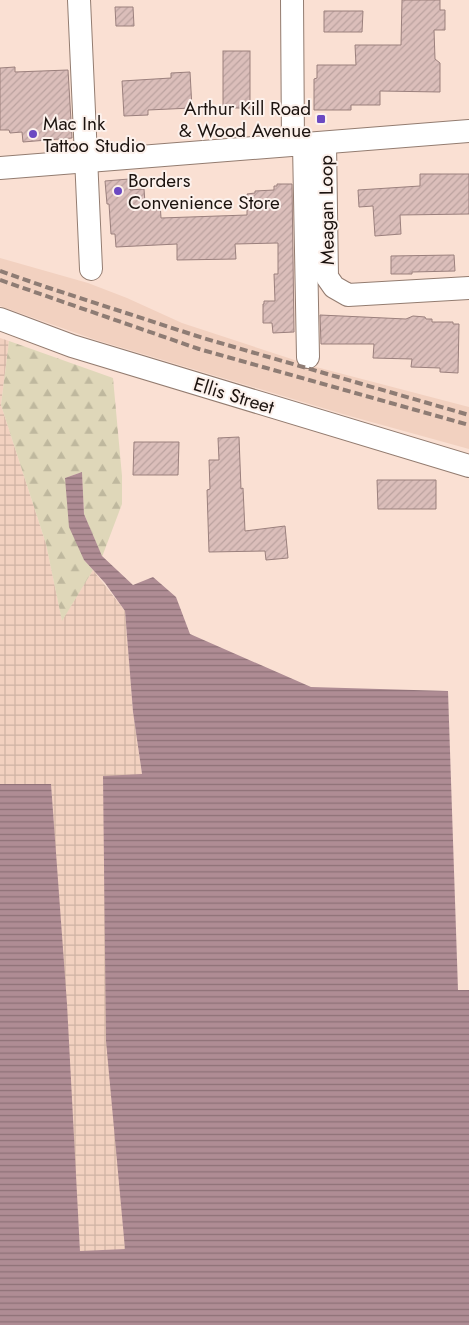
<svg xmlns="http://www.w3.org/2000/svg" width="469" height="1325" viewBox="0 0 469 1325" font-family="Jost,sans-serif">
  <defs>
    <pattern id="industrial-grid" width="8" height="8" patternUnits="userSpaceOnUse" patternTransform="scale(1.25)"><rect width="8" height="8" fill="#f2d1c0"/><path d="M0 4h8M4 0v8" fill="none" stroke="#cfb3a4"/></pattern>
    <pattern id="forest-firs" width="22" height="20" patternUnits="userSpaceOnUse" patternTransform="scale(1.25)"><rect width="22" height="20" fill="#dfd7b9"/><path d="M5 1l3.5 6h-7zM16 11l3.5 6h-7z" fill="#bfb89e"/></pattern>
    <pattern id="water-rules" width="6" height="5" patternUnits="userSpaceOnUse" patternTransform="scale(1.25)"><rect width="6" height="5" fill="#af8c94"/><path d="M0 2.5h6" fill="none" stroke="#8e7177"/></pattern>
    <pattern id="building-hatch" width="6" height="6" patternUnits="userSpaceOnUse" patternTransform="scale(1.25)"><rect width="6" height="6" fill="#dbbeba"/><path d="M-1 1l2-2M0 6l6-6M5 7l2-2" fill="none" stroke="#bba29f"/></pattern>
  </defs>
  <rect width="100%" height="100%" fill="#fae0d3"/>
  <polygon fill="#f2d1c0" points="0,258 88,283 127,298 182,323 316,367 469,407 469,449 346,415 93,339 0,306"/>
  <polygon fill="url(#industrial-grid)" points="0,338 9,341 1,405 46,544 62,620 93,570 125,611 133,712 142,775 103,777 125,1250 80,1252 51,785 0,784"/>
  <polygon fill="url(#forest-firs)" points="9,341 113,378 122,476 122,504 102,557 84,514 82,472 65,478 84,560 93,570 62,621 46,544 1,405"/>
  <polygon fill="url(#water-rules)" points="82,472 84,514 102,556 133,585 153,577 176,597 190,634 311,687 448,691 458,990 469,990 469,1325 0,1325 0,784 51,784 67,1004 80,1251 125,1249 106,1041 103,776 142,774 133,712 125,611 105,583 84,560 69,527 65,478"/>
  <g fill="url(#building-hatch)" stroke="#9b807d">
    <polygon points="402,0 440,0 440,10 445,10 445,30 434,30 435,59 440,63 440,92 380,91 380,105 351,105 351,110 314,110 314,79 317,78 317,65 356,65 355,45 401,45"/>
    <polygon points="115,7 133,7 134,26 116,26"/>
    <polygon points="324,11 363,11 362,32 324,32"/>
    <rect x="223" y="51" width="27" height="57"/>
    <polygon points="15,67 15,72 68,70 72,138 23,142 22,132 10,133 9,130 0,130 0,68"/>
    <polygon points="190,72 192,108 148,110 148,115 124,116 122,81 171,78 171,73"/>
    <polygon points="420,174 469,174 469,214 400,215 401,234 375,236 373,206 359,207 358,190 420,186"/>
    <polygon points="129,179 130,190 144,189 145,203 160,202 161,218 247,215 247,194 255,193 255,191 274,190 274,186 277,186 277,184 292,184 294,332 273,333 272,323 263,323 263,304 264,304 264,301 275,301 274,274 278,274 278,243 235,244 236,259 177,260 177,244 116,247 115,234 111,234 109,204 107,204 105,181"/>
    <polygon points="454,255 455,271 412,272 412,274 391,274 391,256"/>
    <polygon points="320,315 406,319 413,316 425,317 426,319 432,319 432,322 453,322 453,324 459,324 458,373 440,372 440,368 411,367 412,359 373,358 374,344 321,344"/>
    <polygon points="239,437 241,489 243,488 245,531 285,526 288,558 266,560 265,551 209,552 207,490 210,489 209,460 219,460 218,438"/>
    <polygon points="134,442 179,442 178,475 133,475"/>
    <polygon points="377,480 436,480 436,509 378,509"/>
  </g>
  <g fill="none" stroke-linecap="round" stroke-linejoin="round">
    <g stroke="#937c70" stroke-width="24">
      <g id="minor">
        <polyline points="79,0 91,269"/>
        <polyline points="292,0 293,145"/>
        <polyline points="325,143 327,277 334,287 348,295 469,288"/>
        <polyline points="304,144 308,357"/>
        <polyline points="0,168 469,131"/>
        <polyline points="0,319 72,346 469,466"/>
      </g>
    </g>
    <use href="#minor" stroke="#fff" stroke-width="22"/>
    <g stroke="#8e7c74" stroke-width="4" stroke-dasharray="8 4" stroke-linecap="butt">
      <polyline points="0,271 46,287 203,338 469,415"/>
      <polyline points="0,280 199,349 469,425"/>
    </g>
  </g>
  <g fill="#6b49c2" stroke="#fcf1ec" stroke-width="2">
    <rect x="316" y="114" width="10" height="10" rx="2.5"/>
    <circle cx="33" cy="134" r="5"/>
    <circle cx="118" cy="191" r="5"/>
  </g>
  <g text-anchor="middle" stroke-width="4" stroke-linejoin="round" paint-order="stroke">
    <g font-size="19" fill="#1c130f" stroke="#fcf1ec" text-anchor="start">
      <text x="311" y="115" text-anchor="end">Arthur Kill Road<tspan x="311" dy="22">&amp; Wood Avenue</tspan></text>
      <text x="43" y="130">Mac Ink<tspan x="43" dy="22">Tattoo Studio</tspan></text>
      <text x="128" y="187">Borders<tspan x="128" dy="22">Convenience Store</tspan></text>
    </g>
    <g font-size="19" fill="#1c130f" stroke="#fcf1ec">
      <text transform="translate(326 210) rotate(-91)" y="7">Meagan Loop</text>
      <text transform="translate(234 395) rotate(17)" y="7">Ellis Street</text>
    </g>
  </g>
</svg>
